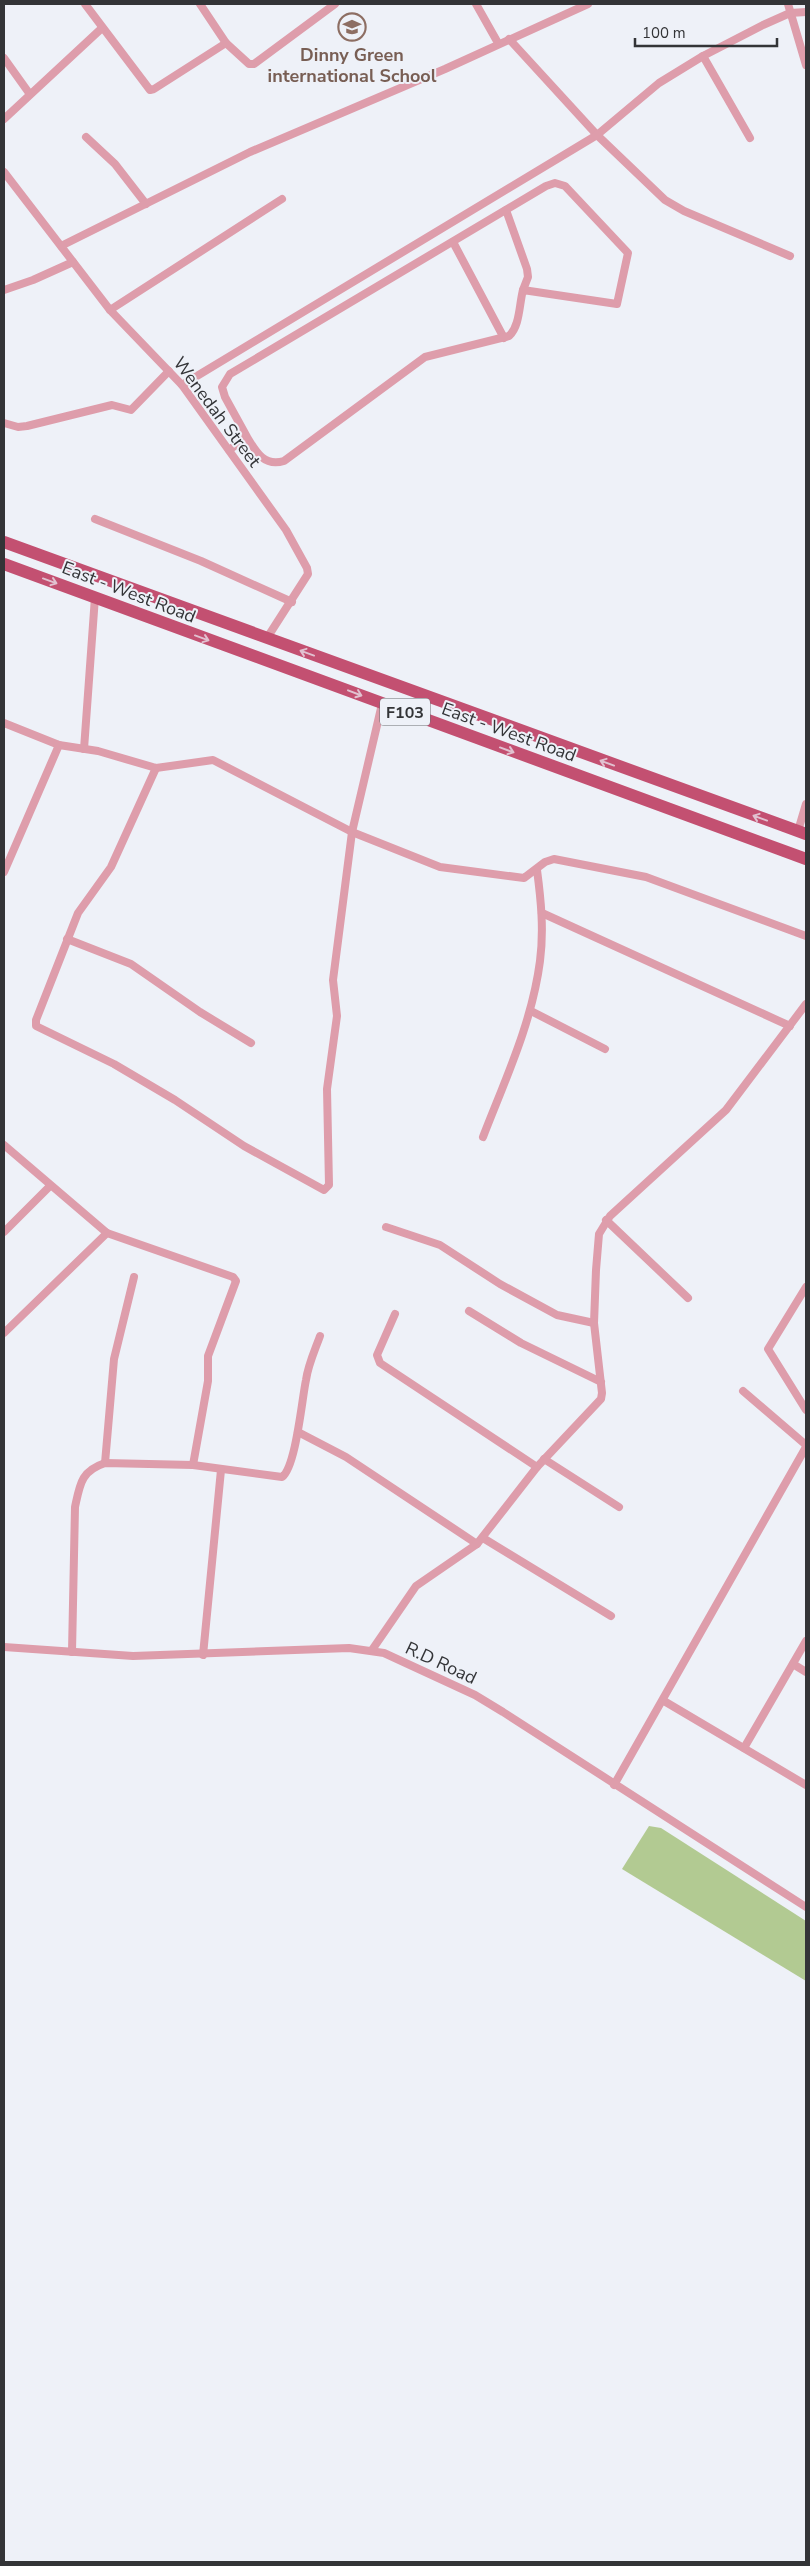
<svg xmlns="http://www.w3.org/2000/svg" width="810" height="2566" viewBox="0 0 810 2566" font-family="'Nunito Sans',sans-serif">
  <rect width="100%" height="100%" fill="#eef1f8"/>
  <polygon fill="#b2ca92" points="649,1826 661,1828 806,1921 806,1981 622,1869"/>
  <g fill="none" stroke-linecap="round" stroke-linejoin="round">
    <g stroke="#de9dab" stroke-width="8">
      <polyline points="85,4 150,90 154,89 226,43"/>
      <polyline points="200,4 226,43 249,64 254,64 335,4"/>
      <polyline points="476,4 498,43"/>
      <polyline points="788,4 806,65"/>
      <polyline points="509,39 597,135 665,200 684,211 790,256"/>
      <polyline points="703,56 750,138"/>
      <polyline points="4,58 29,93"/>
      <polyline points="4,119 102,28"/>
      <polyline points="86,137 115,164 146,204"/>
      <polyline points="4,172 110,310 182,385 286,530 307,568 308,574 267,638"/>
      <polyline points="506,210 527,269 528,277 523,290"/>
      <polyline points="453,242 504,338"/>
      <polyline points="61,246 250,152 445,69 588,4"/>
      <polyline points="4,290 33,280 73,262"/>
      <polyline points="110,310 282,199"/>
      <polyline points="182,385 597,135 659,83 703,56 763,25 790,13 806,12"/>
      <polyline points="4,423 18,427 27,426 112,405 131,410 169,371"/>
      <path d="M229,450L247,437C256,452 264,467 284,461L425,357L509,336C520,326 519,305 523,290L617,304L628,253L565,186L555,183L546,186L230,374L222,387L225,397L247,437"/>
      <polyline points="95,519 201,561 292,602"/>
      <polyline points="4,723 59,745 98,751 156,768 213,760 352,832 440,867 524,878 545,862 554,859 646,877 806,936"/>
      <polyline points="84,749 95,597"/>
      <polyline points="156,768 111,867 78,913 36,1020 36,1026 114,1064 175,1100 244,1146 324,1190 329,1185 327,1089 337,1016 333,980 352,832 382,704"/>
      <polyline points="798,831 806,804"/>
      <polyline points="4,872 59,745"/>
      <polyline points="542,913 790,1026"/>
      <polyline points="67,939 131,964 200,1012 251,1043"/>
      <polyline points="531,1011 605,1049"/>
      <path d="M483,1137C505,1080 532,1023 540,961C544,930 541,900 537,870"/>
      <polyline points="4,1145 107,1233 233,1277 236,1281 208,1356 208,1381 193,1465"/>
      <polyline points="606,1220 688,1298"/>
      <polyline points="386,1227 440,1245 500,1284 557,1315 594,1323"/>
      <polyline points="4,1232 50,1186"/>
      <polyline points="806,1287 768,1349 806,1410"/>
      <polyline points="469,1311 521,1343 601,1382"/>
      <polyline points="395,1314 377,1355 380,1363 537,1467"/>
      <polyline points="4,1333 107,1233"/>
      <polyline points="743,1391 806,1445"/>
      <polyline points="298,1432 346,1457 477,1544"/>
      <polyline points="544,1459 619,1507"/>
      <polyline points="105,1463 114,1359 134,1277"/>
      <polyline points="483,1538 611,1616"/>
      <polyline points="4,1647 133,1656 349,1648 384,1653 475,1695 503,1712 806,1907"/>
      <polyline points="372,1650 416,1586 477,1544 537,1467 601,1399 602,1393 594,1323 596,1270 599,1234 610,1216 726,1110 806,1004"/>
      <path d="M72,1652L75,1507C80,1484 81,1471 105,1463L193,1465L282,1477C296,1467 302,1398 306,1380C308,1365 315,1350 320,1336"/>
      <polyline points="203,1655 221,1470"/>
      <polyline points="793,1664 806,1672"/>
      <polyline points="664,1701 806,1785"/>
      <polyline points="744,1748 806,1641"/>
      <polyline points="614,1785 806,1447"/>
    </g>
    <g stroke="#c35071" stroke-width="12">
      <polyline points="4,542 806,834"/>
      <polyline points="4,564 806,859"/>
    </g>
  </g>
  <defs><path id="oneway-shaft" d="M-6 0H5M1.5-3L5.5 0L1.5 3" fill="none" stroke-width="1.6" stroke-linecap="round" stroke-linejoin="round" transform="scale(1.25)"/></defs>
  <g stroke="#e1c1d0">
    <use href="#oneway-shaft" transform="translate(50 581) rotate(20)"/>
    <use href="#oneway-shaft" transform="translate(202 638) rotate(20)"/>
    <use href="#oneway-shaft" transform="translate(307 653) rotate(-160)"/>
    <use href="#oneway-shaft" transform="translate(355 693) rotate(21)"/>
    <use href="#oneway-shaft" transform="translate(507 750) rotate(20)"/>
    <use href="#oneway-shaft" transform="translate(607 763) rotate(-160)"/>
    <use href="#oneway-shaft" transform="translate(760 818) rotate(-160)"/>
  </g>
  <defs>
    <g id="school-ring" transform="scale(1.4375)"><circle r="9.5" fill="#eef1f8" stroke="#8d6e63" stroke-width="1.5"/><path d="M0-5L7-2L0 1L-7-2ZM-4 1L0 2.5L4 1V4Q0 6-4 4Z" fill="#8d6e63"/></g>
  </defs>
  <g fill-rule="evenodd">
    <use href="#school-ring" x="352" y="27"/>
  </g>
  <g text-anchor="middle" stroke-width="4" stroke-linejoin="round" paint-order="stroke">
    <rect fill="#eef1f8" stroke="#6b6d71" stroke-width="1" x="380" y="698.5" width="50" height="27" rx="4"/>
    <g font-size="16" font-weight="bold" fill="#333437">
      <text x="405" y="718">F103</text>
    </g>
    <g font-size="18" font-weight="bold" fill="#785e54" stroke="#eef1f8">
      <text x="352" y="61">Dinny Green<tspan x="352" dy="21">international School</tspan></text>
    </g>
    <g font-size="18" fill="#333437" stroke="#eef1f8">
      <text transform="translate(217 412) rotate(53)" y="6">Wenedah Street</text>
      <text transform="translate(129 592) rotate(21)" y="6">East - West Road</text>
      <text transform="translate(509 732) rotate(20)" y="6">East - West Road</text>
      <text transform="translate(441 1663) rotate(25)" y="6">R.D Road</text>
    </g>
  </g>
  <rect width="810" height="2566" fill="none" stroke="#333437" stroke-width="10"/>
  <path d="M635 38v8h142v-8" fill="none" stroke="#333437" stroke-width="2.5"/>
  <text x="642" y="38" font-size="15" fill="#333437" stroke="#eef1f8" stroke-width="4" paint-order="stroke">100 m</text>
</svg>
